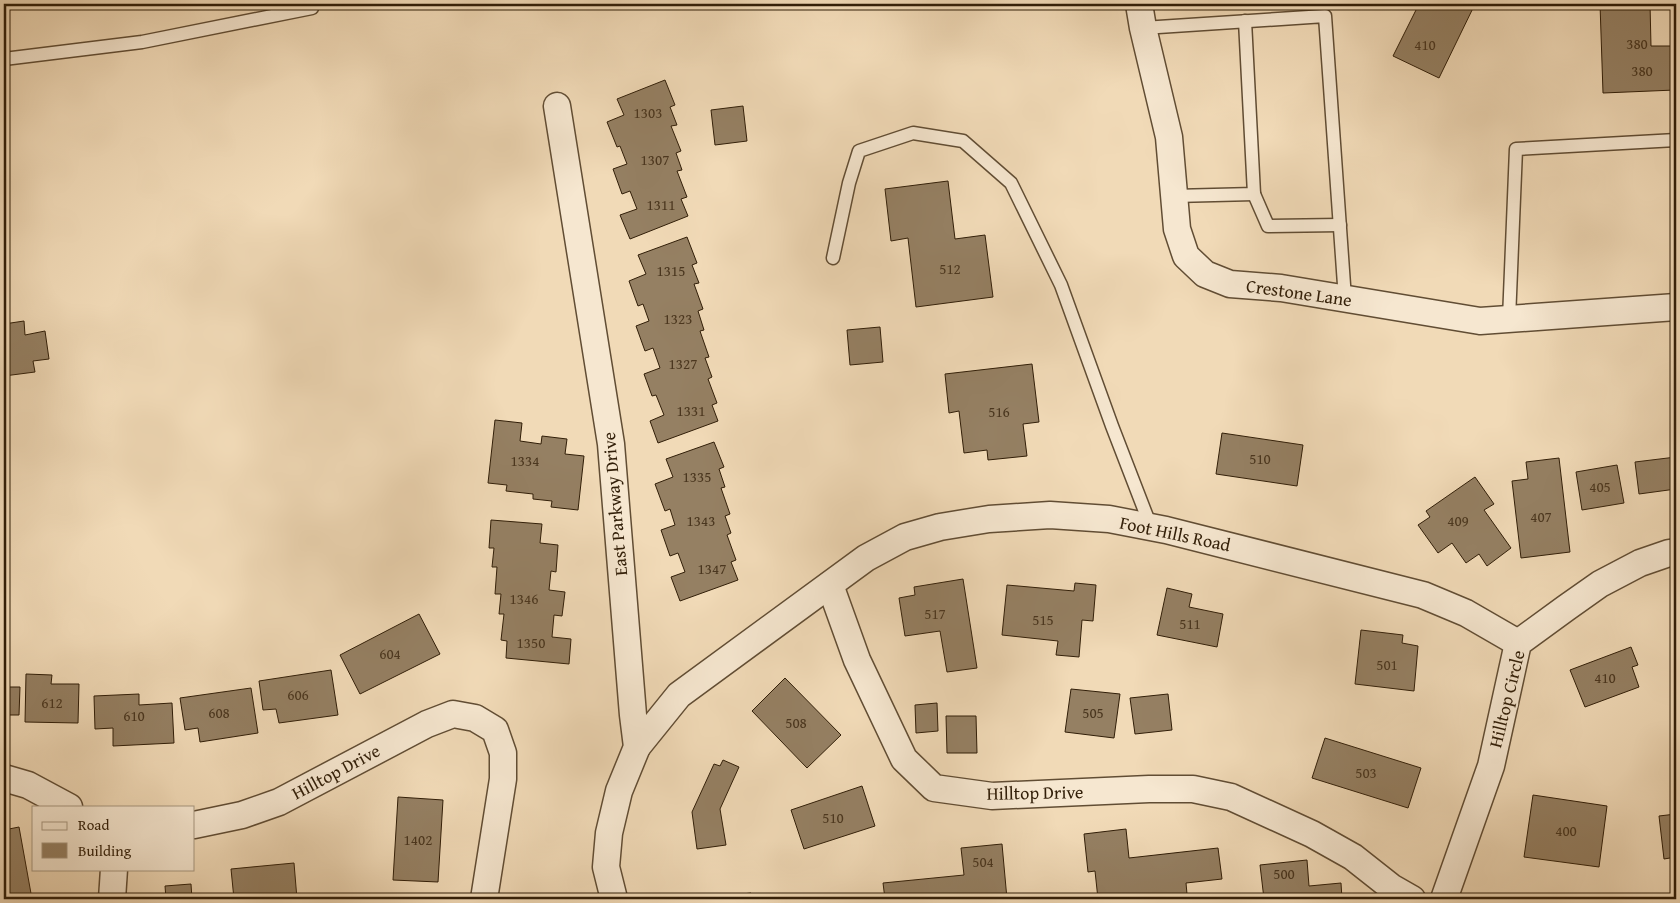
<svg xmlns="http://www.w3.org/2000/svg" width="1680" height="903" viewBox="0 0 1680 903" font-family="'Gentium Book Plus',serif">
  <rect width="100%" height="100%" fill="#f1dab7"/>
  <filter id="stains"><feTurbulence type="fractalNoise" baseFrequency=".004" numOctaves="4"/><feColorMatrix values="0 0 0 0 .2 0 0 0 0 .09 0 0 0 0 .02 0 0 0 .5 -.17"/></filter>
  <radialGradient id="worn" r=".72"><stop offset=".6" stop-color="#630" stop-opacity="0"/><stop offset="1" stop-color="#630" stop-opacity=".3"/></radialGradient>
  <g fill="#958063" stroke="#311e08">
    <polygon points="1419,4 1475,4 1439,78 1393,56"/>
    <polygon points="1600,4 1650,4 1651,46 1676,46 1676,102 1675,90 1603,93"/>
    <polygon points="665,80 675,105 670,107 677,125 671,126 681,151 676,153 682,170 677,171 687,197 681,199 688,216 630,239 620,215 637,209 630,191 622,194 613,169 627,164 620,146 617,147 607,122 624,115 617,99"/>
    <polygon points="743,106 747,141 715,145 711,110"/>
    <polygon points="948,181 955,239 985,235 993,297 916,307 908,238 891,241 885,189"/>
    <polygon points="687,237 697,263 692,265 699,283 694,284 703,309 698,311 704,330 700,331 709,357 705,358 712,377 708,379 717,403 712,405 718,421 658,443 650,421 664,415 656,395 652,396 644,374 660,368 653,348 645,351 636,326 649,321 643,304 638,306 629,281 646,274 638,255"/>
    <polygon points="24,321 25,335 45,331 49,359 33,361 35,372 4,376 4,324"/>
    <polygon points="880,327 883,362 850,365 847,330"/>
    <polygon points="1032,364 1039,422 1023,424 1027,456 988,460 987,450 964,453 959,411 949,413 945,374"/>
    <polygon points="495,420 522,423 520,441 541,444 542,436 567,439 565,454 584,456 578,510 551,507 552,501 533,499 533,494 506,491 507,485 488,483"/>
    <polygon points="1222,433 1303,445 1297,486 1216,474"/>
    <polygon points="714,442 724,467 719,469 725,487 721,488 730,514 725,516 731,533 727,535 736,560 731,562 738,580 680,601 671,577 685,572 678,553 670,556 661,530 675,525 670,509 665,511 655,484 673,477 666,459"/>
    <polygon points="1676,457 1676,489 1639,494 1635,462"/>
    <polygon points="1559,458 1570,552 1521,558 1512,481 1528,479 1526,462"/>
    <polygon points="1617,465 1624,503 1582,510 1576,472"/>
    <polygon points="1475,477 1494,504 1484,510 1511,548 1487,566 1479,554 1466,563 1452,543 1438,553 1418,525 1430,517 1426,511"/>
    <polygon points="491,520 542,524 540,543 558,545 556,572 551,571 549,590 565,592 562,616 554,615 552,637 571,639 569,664 506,658 507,641 501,640 504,614 499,614 501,594 495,594 497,567 492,567 494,548 489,548"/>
    <polygon points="963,579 977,668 947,672 940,631 905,636 899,598 915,595 914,587"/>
    <polygon points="1075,583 1096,585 1093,621 1082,620 1079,657 1056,655 1058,641 1002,635 1007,585 1074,591"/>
    <polygon points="1167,588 1192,594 1189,607 1223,614 1217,647 1157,635"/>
    <polygon points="1676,610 1676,644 1672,611"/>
    <polygon points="419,614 440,654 360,694 340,655"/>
    <polygon points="1361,630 1403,635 1402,643 1418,646 1414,691 1355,684"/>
    <polygon points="1631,647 1638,665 1632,667 1639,687 1585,707 1570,670"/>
    <polygon points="331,670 338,715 279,723 276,709 263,710 259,681"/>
    <polygon points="26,674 52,675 51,684 79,684 78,723 25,722"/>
    <polygon points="785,678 841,735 807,768 752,711"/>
    <polygon points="4,687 20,687 19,715 4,715"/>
    <polygon points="251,688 258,733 200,742 198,728 185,730 180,698"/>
    <polygon points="1071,689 1120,694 1114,738 1065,732"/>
    <polygon points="139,694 139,705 172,703 174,743 113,746 113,728 95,729 94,696"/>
    <polygon points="1168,694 1172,730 1135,734 1130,698"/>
    <polygon points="937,703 938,731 916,733 915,705"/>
    <polygon points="946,716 976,716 977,753 947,753"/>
    <polygon points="1325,738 1421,768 1408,808 1312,778"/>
    <polygon points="723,760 739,767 720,809 726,845 697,849 692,812 714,764 720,766"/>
    <polygon points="862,786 875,826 804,849 791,810"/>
    <polygon points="1533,795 1607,806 1599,867 1524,857"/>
    <polygon points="398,797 443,800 438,882 393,880"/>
    <polygon points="1676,814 1676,857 1664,859 1659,816"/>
    <polygon points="19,827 32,899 4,899 4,830"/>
    <polygon points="1126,829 1129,858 1218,848 1222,879 1186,883 1187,894 1137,899 1098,899 1095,871 1088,872 1084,834"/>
    <polygon points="1002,844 1007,899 885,899 883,883 964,875 961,848"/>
    <polygon points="1307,860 1309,886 1341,883 1342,899 1264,899 1260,865"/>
    <polygon points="294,863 297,899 234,899 231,869"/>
    <polygon points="191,884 192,899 166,899 165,886"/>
    <polygon points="751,893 752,899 699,899"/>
  </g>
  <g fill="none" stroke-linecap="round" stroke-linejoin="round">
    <g stroke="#614d34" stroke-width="15">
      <g id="lane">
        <polyline points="1143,28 1325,16 1345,299"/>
        <polyline points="4,59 142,42 312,8 310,4"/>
        <polyline points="1254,194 1268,226 1340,225"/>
        <polyline points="1174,196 1254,194 1245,21"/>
        <polyline points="833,258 849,183 859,151 913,133 963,141 1011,183 1061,285 1112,426 1151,527"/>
        <polyline points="1509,319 1516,149 1676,140"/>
      </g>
    </g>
    <g stroke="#614d34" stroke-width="29">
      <g id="street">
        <polyline points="1139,4 1143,28 1169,137 1177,229 1186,256 1205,274 1230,284 1281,288 1480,321 1676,307"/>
        <polyline points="557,106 611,444 633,715 637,747 619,791 609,833 606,867 614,899"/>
        <polyline points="830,585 857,660 904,759 934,788 992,796 1149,789 1193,789 1231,797 1312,834 1353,857 1391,887 1412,899"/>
        <polyline points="637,747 679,695 866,558 905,537 940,527 989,519 1050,515 1109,519 1166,530 1423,595 1466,613 1518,643"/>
        <polyline points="4,778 28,785 69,807"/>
        <polyline points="194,825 242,815 279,802 427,724 453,714 475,718 495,730 503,753 503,779 484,899"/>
        <polyline points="112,899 114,869"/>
        <polyline points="1444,899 1491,766 1518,643 1566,608 1600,584 1640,563 1669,553 1676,552"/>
      </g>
    </g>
    <use href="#lane" stroke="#f6e7d0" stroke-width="12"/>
    <use href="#street" stroke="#f6e7d0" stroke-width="26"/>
  </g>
  <g text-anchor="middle" stroke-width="4" stroke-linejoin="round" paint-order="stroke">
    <g font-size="15" fill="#4a361f">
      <text x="1637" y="49">380</text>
      <text x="1425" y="50">410</text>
      <text x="1642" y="76">380</text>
      <text x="648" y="118">1303</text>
      <text x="655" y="165">1307</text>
      <text x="661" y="210">1311</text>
      <text x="950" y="274">512</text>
      <text x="671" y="276">1315</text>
      <text x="678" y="324">1323</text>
      <text x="683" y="369">1327</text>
      <text x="691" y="416">1331</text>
      <text x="999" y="417">516</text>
      <text x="1260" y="464">510</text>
      <text x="525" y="466">1334</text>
      <text x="697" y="482">1335</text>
      <text x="1600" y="492">405</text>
      <text x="1541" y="522">407</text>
      <text x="701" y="526">1343</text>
      <text x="1458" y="526">409</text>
      <text x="712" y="574">1347</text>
      <text x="524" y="604">1346</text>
      <text x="935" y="619">517</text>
      <text x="1043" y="625">515</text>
      <text x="1190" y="629">511</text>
      <text x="531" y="648">1350</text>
      <text x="390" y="659">604</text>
      <text x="1387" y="670">501</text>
      <text x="1605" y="683">410</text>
      <text x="298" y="700">606</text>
      <text x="52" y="708">612</text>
      <text x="219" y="718">608</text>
      <text x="1093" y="718">505</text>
      <text x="134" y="721">610</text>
      <text x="796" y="728">508</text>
      <text x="1366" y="778">503</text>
      <text x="833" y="823">510</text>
      <text x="1566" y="836">400</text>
      <text x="418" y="845">1402</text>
      <text x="983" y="867">504</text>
      <text x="1284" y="879">500</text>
    </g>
    <g font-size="18" fill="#311e08" stroke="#f6e7d0">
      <text transform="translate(1299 293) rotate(8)" y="6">Crestone Lane</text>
      <text transform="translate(615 504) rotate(-95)" y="6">East Parkway Drive</text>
      <text transform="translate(1175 534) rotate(12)" y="6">Foot Hills Road</text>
      <text transform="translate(1507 699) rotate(-76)" y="6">Hilltop Circle</text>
      <text transform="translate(336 772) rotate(-28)" y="6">Hilltop Drive</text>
      <text transform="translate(1035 793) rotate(-1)" y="6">Hilltop Drive</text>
    </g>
  </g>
  <rect width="1680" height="903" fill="none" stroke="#f1dab7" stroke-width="20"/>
  <rect x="5" y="5" width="1670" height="893" fill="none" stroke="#311e08" stroke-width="2.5"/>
  <rect x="10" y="10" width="1660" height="883" fill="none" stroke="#311e08"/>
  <rect x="32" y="806" width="162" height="65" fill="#f6e7d0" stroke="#a79780"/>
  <rect x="42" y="822" width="25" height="8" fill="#f6e7d0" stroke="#a79780"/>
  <text x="78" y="830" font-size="15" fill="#311e08">Road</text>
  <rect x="42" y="843" width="25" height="15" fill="#958063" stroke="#a79780"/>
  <text x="78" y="856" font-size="15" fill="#311e08">Building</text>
  <rect width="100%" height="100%" filter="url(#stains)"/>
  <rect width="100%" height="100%" fill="url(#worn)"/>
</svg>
